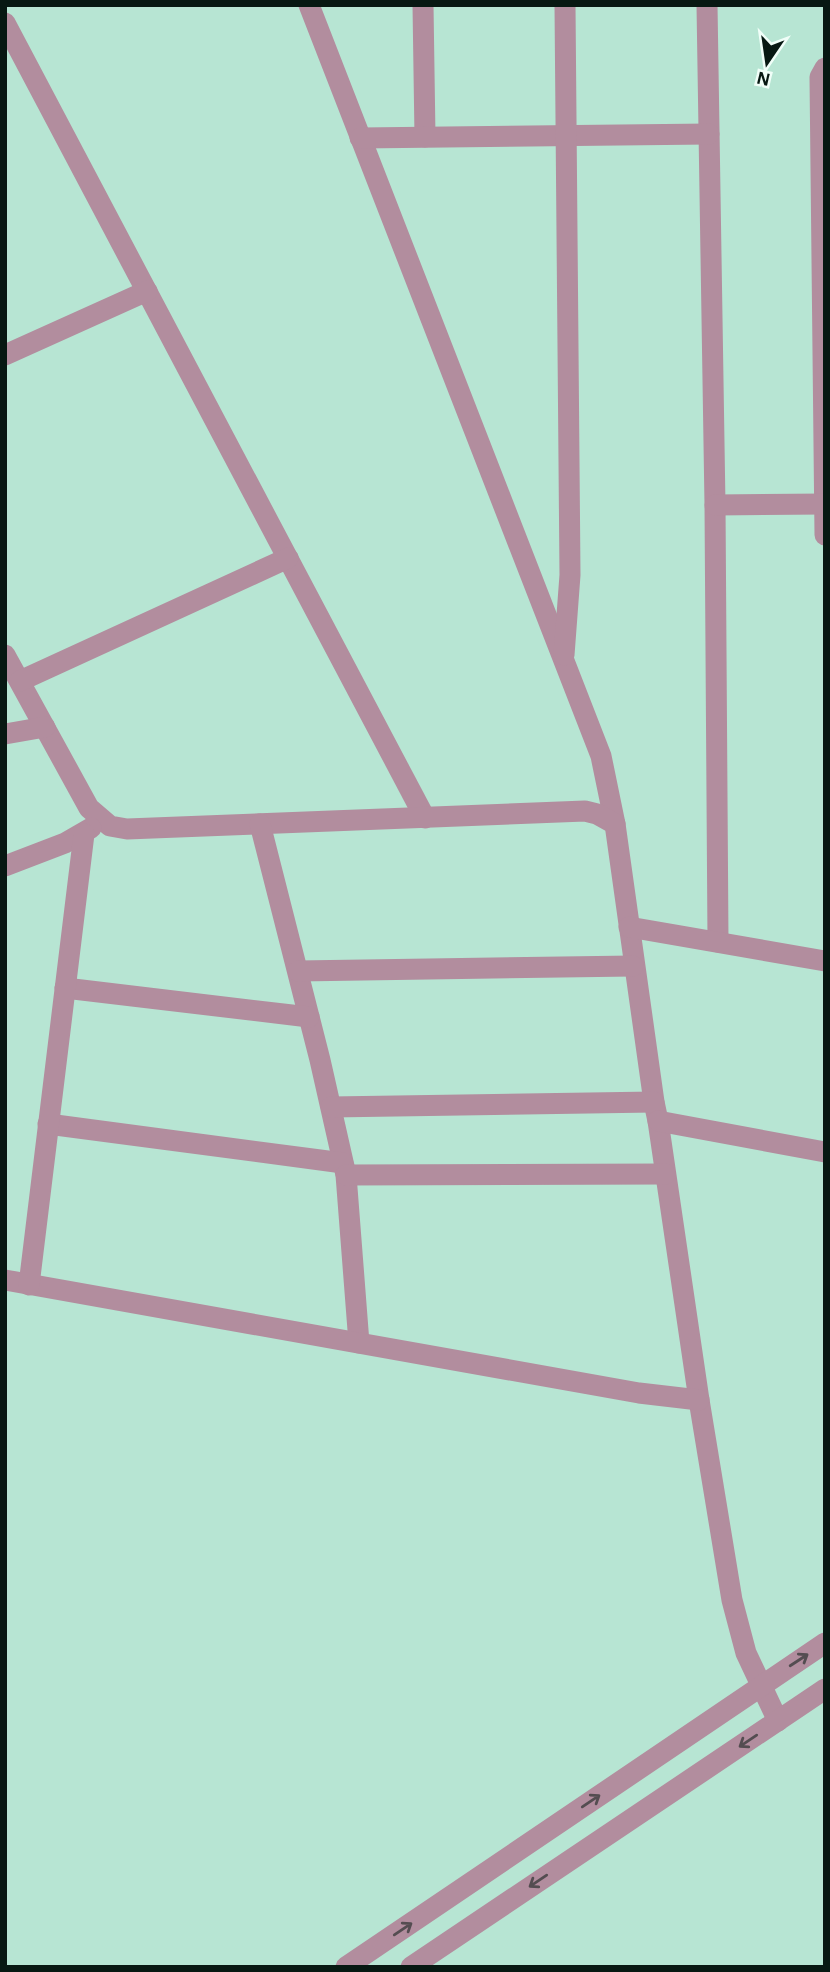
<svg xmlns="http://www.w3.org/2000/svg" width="830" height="1972" viewBox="0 0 830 1972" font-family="'Alegreya Sans',sans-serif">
  <rect width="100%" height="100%" fill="#b7e5d3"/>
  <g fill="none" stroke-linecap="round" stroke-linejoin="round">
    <g stroke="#b28d9e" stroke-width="21">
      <polyline points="309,5 601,756 615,824"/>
      <polyline points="423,5 425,137"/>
      <polyline points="707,5 715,505 718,942"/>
      <polyline points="5,23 425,818"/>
      <polyline points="825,68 820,77 825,535"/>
      <polyline points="360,138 709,134"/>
      <polyline points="5,355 147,291"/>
      <polyline points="715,505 825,504"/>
      <polyline points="5,655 89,808 110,826 127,829 585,811 597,814 615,824 654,1102 658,1121 699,1400 732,1600 746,1653 778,1721"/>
      <polyline points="564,655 570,575 565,5"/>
      <polyline points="20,681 288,558"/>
      <polyline points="5,734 45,727"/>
      <polyline points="260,824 320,1060 346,1175 359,1343"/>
      <polyline points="5,866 65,843 91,828"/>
      <polyline points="629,927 825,961"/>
      <polyline points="298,971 633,966"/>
      <polyline points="65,988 309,1017"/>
      <polyline points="331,1107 654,1102"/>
      <polyline points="658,1121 825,1152"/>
      <polyline points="48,1124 343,1163"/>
      <polyline points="346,1175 665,1174"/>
      <polyline points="5,1280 639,1393 699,1400"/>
      <polyline points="29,1285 84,834"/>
    </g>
    <g stroke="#b28d9e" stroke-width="21">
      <polyline points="346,1967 825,1643"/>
      <polyline points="411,1967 825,1689"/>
    </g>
  </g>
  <defs><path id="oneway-shaft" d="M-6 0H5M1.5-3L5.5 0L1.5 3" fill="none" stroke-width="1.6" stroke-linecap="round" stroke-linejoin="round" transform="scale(1.75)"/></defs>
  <g stroke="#544d51">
    <use href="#oneway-shaft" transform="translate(799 1660) rotate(-33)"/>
    <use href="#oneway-shaft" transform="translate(748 1741) rotate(146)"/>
    <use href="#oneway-shaft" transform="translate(591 1801) rotate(-34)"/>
    <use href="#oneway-shaft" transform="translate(538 1881) rotate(146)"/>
    <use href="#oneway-shaft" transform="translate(403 1929) rotate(-34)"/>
  </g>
  <rect width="830" height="1972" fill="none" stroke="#071812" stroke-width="14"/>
  <g transform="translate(767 63) rotate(193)" stroke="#f0fef8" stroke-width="5" paint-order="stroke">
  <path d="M0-5L12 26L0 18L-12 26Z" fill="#071812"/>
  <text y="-10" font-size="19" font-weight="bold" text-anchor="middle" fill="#071812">N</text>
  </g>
</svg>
